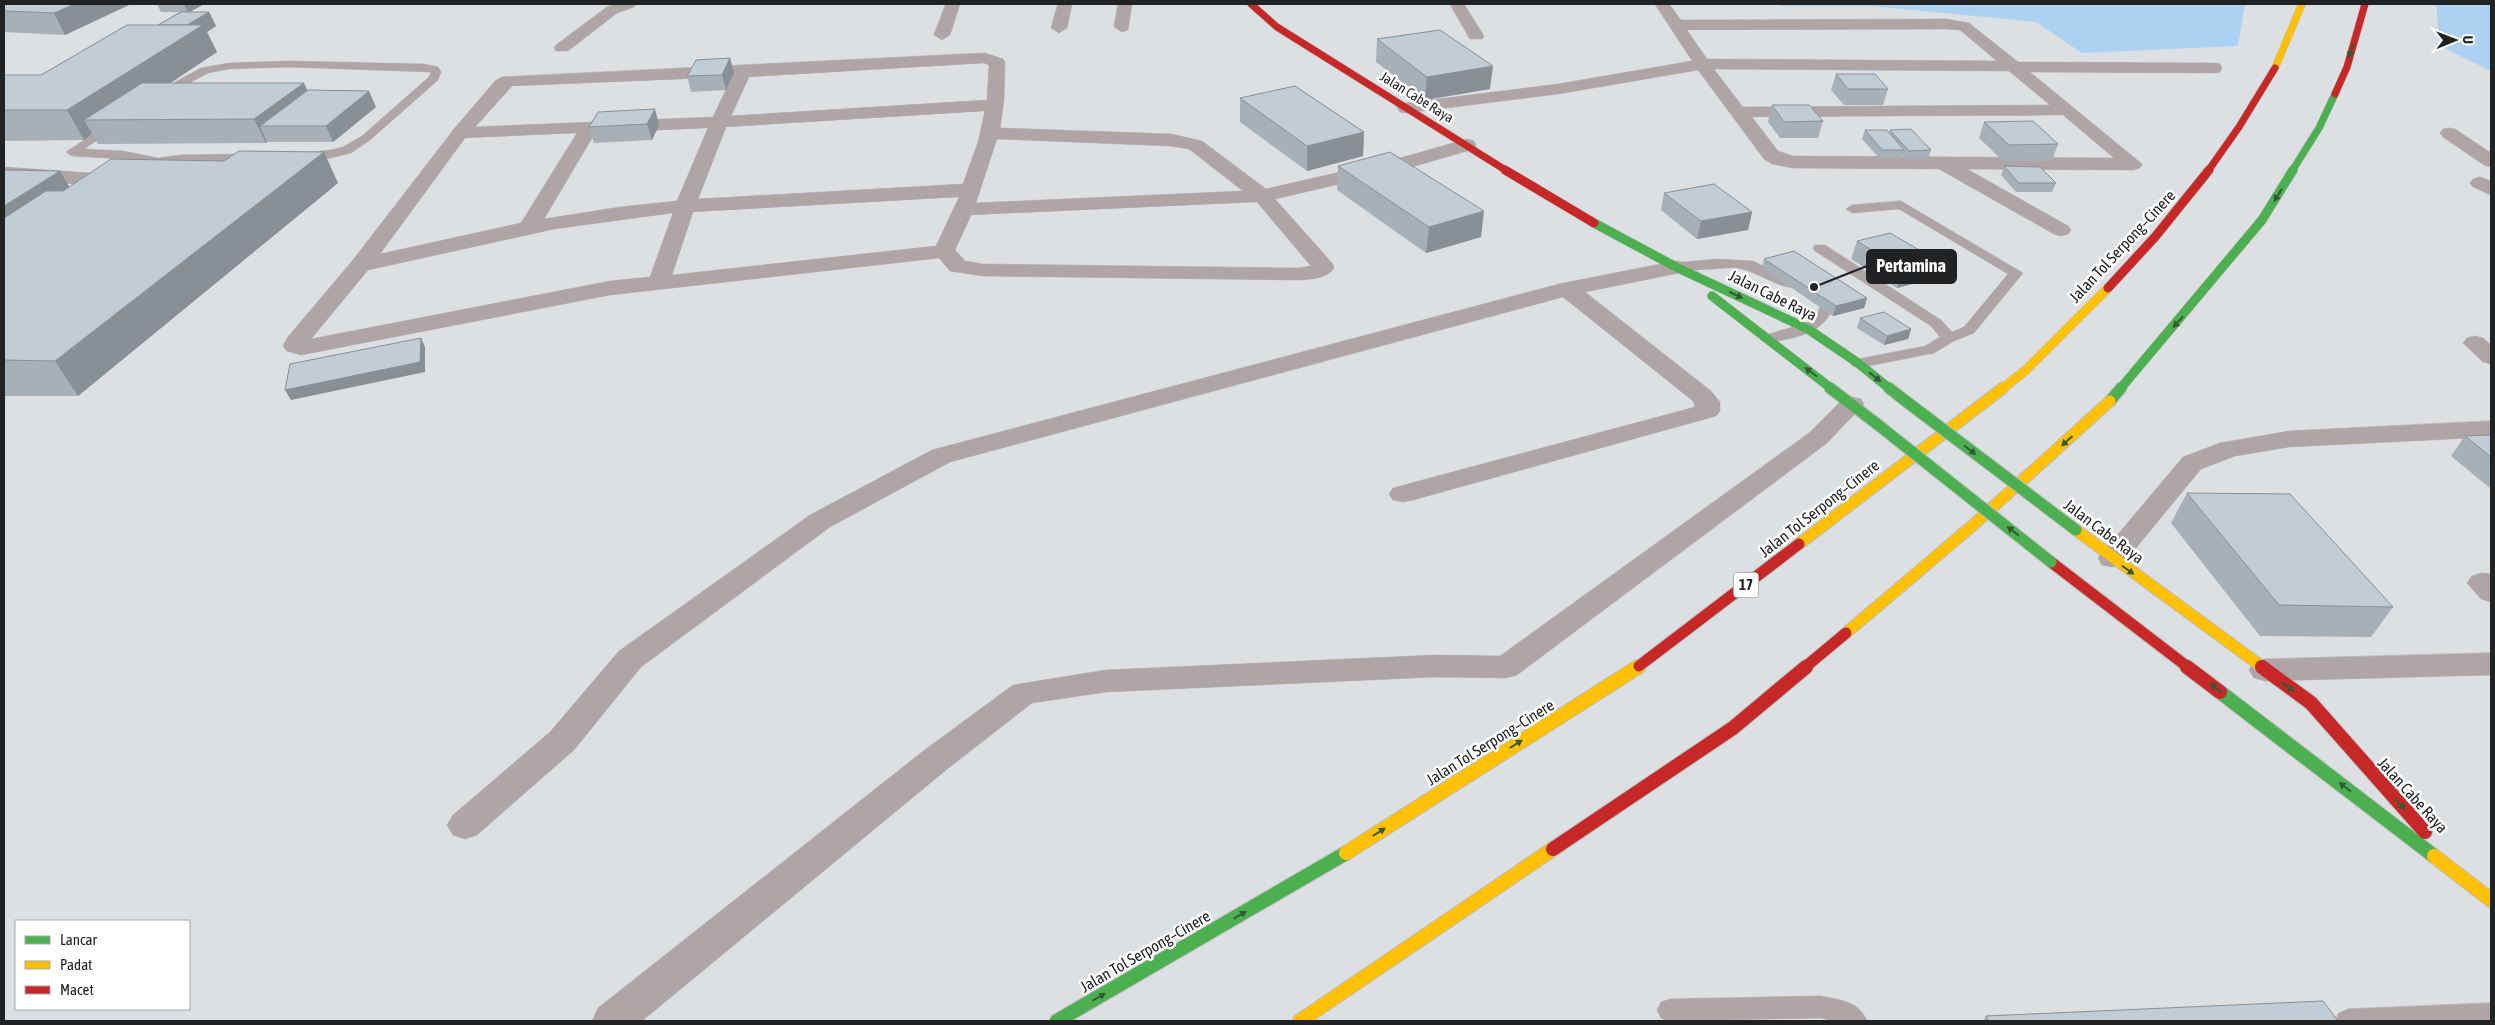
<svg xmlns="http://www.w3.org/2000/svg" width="2495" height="1025" viewBox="0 0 2495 1025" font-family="'Asap Condensed',sans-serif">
  <rect width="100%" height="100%" fill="#dde0e2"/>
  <g fill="#acd1f1">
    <polygon points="1778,4 2245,4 2238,46 2082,53 2036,22 1872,6 1780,6"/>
    <polygon points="2436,4 2491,4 2491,71 2440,46"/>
  </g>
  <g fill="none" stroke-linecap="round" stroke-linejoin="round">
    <g stroke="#bcbebf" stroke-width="1">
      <g id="lane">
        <path d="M288,61L424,64L438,67L441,72L438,80L370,140L351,153L331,158L303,161L181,163L158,166L123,159L72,156L66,152L155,93L201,68L229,63ZM288,67L431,72L429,77L362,136L343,147L331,150L303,153L181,155L158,158L123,151L84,149L163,97L208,73L229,69Z"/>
        <polygon points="1901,201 2023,273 1974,333 1954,341 1934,353 1858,368 1853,366 1850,363 1853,360 1925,346 1940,337 1931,326 1815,251 1813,248 1815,245 1825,245 1941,320 1952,332 1964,327 2008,274 1899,209 1852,213 1846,209 1852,205"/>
        <path d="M1717,259L1753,261L1799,284L1797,287C1780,291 1754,268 1734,268C1722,267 1675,274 1669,267L1676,263Z"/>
        <path d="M1827,302L1834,306C1823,335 1794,338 1767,343L1760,339L1762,336L1806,323L1817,314L1822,303Z"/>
        <path d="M1821,996C1840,1000 1859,1001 1867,1021H1834L1821,1018L1669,1021L1661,1018L1657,1010L1661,1002L1670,999Z"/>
        <polygon points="2491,1003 2491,1021 2335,1021 2339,1013 2348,1009"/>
      </g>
    </g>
    <g stroke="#bcbebf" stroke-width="1">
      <g id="street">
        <polygon points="615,4 636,4 634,7 617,13 568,51 556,51 554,48 556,45 607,7"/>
        <polygon points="946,4 960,4 950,35 942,40 934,35"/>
        <polygon points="1058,4 1072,4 1067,28 1059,33 1051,28"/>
        <polygon points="1118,4 1132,4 1128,30 1122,32 1114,27"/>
        <polygon points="1450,4 1464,4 1484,36 1482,39 1470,39"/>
        <path d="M1655,4H1669L1681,20L1946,19L1969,23L2018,62L2214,63L2220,64L2222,68L2220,72L2214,73L2030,72L2142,164L2140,168L2133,170L1967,169L2068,226L2071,230L2068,234L2061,236L2054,234L1939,169L1793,168L1772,164L1764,159L1698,70L1558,94L1406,113L1400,112L1397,108L1400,104L1406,103L1558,84L1692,61ZM1946,29L1960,30L1997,61L1707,59L1687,30ZM1714,69L2009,71L2050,105L1743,107ZM2063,115L2114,158L1793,156L1778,151L1752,117Z"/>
        <path d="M985,53L1003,59L1005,62L1004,100L1000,128L1171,134L1202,141L1266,189L1397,159L1467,139L1474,141L1476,145L1474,149L1408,168L1275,199L1332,263L1334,268C1326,279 1312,279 1299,280L983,276L950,271L939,258L610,295L301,355L287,351L283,346L287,338L353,260L454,129L495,81L502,77ZM984,63L989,65L987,100L731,116L749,77ZM732,77L713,117L475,127L512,86ZM985,111L978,142L963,184L698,199L726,127ZM708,128L677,201L620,207L544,219L595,133ZM577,133L521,223L380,254L465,138ZM997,139L1171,146L1189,149L1243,191L976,203ZM959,197L936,246L672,275L693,212ZM1257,202L1311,266L1299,268L983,264L965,261L955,250L971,215ZM673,213L650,277L610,281L311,339L368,270L554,229Z"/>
        <polygon points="2449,128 2455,129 2491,153 2491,167 2484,165 2443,137 2440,133 2443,129"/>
        <polygon points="4,167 119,175 126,177 129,181 126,185 119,187 4,179"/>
        <polygon points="2480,177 2491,181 2491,195 2473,187 2470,183 2473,179"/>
        <polygon points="1676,261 1684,262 1687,267 1684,272 1585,292 1711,391 1720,402 1720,411 1716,416 1413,500 1403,502 1393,500 1389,494 1393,488 1695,407 1693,401 1563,297 950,462 830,527 641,667 574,750 477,835 465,839 453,835 447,825 453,815 550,732 619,651 810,515 932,450 1559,284"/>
        <polygon points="2475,336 2483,338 2491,345 2491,364 2483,362 2463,343 2467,338"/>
        <polygon points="1852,397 1861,399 1864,404 1827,443 1517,675 1506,678 1435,677 1106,692 1032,703 946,770 642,1021 592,1021 598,1008 922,752 1013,685 1106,670 1435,655 1500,656 1809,433 1843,399"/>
        <polygon points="2491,421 2491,437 2289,447 2235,456 2201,469 2122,565 2112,567 2102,565 2098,558 2183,457 2220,443 2289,431"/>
        <polygon points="2482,573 2491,574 2491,602 2481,599 2467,583 2472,576"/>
        <polygon points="2491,653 2491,675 2265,681 2254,678 2249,670 2254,662 2265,659"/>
      </g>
    </g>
    <g stroke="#bcbebf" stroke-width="8">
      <polyline id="fast-far3" points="2292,171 2319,128 2335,94"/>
    </g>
    <g stroke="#bcbebf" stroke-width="10">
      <g id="fast-far2">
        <polyline points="1594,223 1676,267 1808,329 1858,363 1890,389"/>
        <polyline points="1712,296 1832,389"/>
        <polyline points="2120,389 2262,220 2293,170"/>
      </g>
    </g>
    <g stroke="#bcbebf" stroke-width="13">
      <g id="fast-far1">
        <polyline points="1830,388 1877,424"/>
        <polyline points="1889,388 1903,399"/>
        <polyline points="2110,401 2121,388"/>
      </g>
    </g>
    <g stroke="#bcbebf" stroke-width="16">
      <g id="fast">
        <polyline points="2220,692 2434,856"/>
        <polyline points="1057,1021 1346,853"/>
      </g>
    </g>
    <g stroke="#bcbebf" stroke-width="8">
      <polyline id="slow-far3" points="2275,68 2302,4"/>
    </g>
    <g stroke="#bcbebf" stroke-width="10">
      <polyline id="slow-far2" points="2002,389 2026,370 2108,288"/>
    </g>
    <g stroke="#bcbebf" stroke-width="13">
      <g id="slow-far1">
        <polyline points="2076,530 2261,666"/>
        <polyline points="1799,544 2003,388"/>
        <polyline points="1846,633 1972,526 2110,401"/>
        <polyline points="1636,668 1639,666"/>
      </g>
    </g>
    <g stroke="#bcbebf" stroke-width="16">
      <g id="slow">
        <polyline points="1346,853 1638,667"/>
        <polyline points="2434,856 2491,900"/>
        <polyline points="1300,1021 1553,849"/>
      </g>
    </g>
    <g stroke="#bcbebf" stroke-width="8">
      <g id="jam-far3">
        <polyline points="1251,4 1277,27 1507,171"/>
        <polyline points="2335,94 2347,67 2365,4"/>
        <polyline points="2208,171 2239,127 2275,68"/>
      </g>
    </g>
    <g stroke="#bcbebf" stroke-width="10">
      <g id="jam-far2">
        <polyline points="1505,170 1594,223"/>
        <polyline points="2108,288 2155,237 2209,170"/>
      </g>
    </g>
    <g stroke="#bcbebf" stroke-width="13">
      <g id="jam-far1">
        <polyline points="2051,562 2189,668"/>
        <polyline points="1639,666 1799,544"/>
        <polyline points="2261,666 2264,668"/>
        <polyline points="1804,668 1846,633"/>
      </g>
    </g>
    <g stroke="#bcbebf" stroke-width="16">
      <g id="jam">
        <polyline points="2187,667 2220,692"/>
        <polyline points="2262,667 2311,703 2425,832"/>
        <polyline points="1553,849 1733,728 1806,667"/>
      </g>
    </g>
    <use href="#lane" fill="#afa4a6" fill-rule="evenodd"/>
    <use href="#street" fill="#afa4a6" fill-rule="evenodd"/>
    <use href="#fast-far3" stroke="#4caf50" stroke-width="7"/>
    <use href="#fast-far2" stroke="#4caf50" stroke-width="9"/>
    <use href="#fast-far1" stroke="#4caf50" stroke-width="11"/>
    <use href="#fast" stroke="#4caf50" stroke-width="14"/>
    <use href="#slow-far3" stroke="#ffc107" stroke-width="7"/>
    <use href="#slow-far2" stroke="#ffc107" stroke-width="9"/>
    <use href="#slow-far1" stroke="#ffc107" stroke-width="11"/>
    <use href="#slow" stroke="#ffc107" stroke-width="14"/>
    <use href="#jam-far3" stroke="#c62828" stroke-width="7"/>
    <use href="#jam-far2" stroke="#c62828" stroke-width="9"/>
    <use href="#jam-far1" stroke="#c62828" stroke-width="11"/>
    <use href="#jam" stroke="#c62828" stroke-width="14"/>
    <g stroke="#bcbebf" stroke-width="13" stroke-linecap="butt">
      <g id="fast-bridge">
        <polyline points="1903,399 2076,530"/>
        <polyline points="1877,424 2051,562"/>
      </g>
    </g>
    <use href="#fast-bridge" stroke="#4caf50" stroke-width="11"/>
  </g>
  <g fill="#a7afb7">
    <polygon points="4,4 131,4 65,35 4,32"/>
    <polygon points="157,4 204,4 190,12 209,12 216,26 207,32 217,52 170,83 304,83 307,91 376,107 333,142 267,142 266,143 98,144 92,134 84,140 4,141 4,75 41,75 158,25 179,12 161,12"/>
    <polygon points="1377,39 1490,89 1425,100 1376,62"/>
    <polygon points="730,58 734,73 726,90 691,92 687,76"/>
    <polygon points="1836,74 1888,89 1883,105 1844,105 1831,90"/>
    <polygon points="1240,98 1364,132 1363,156 1307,171 1240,122"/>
    <polygon points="1772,105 1823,121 1818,138 1780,138 1768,122"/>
    <polygon points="598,112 659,125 652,140 594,143 589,127"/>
    <polygon points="1984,122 2058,144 2052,161 2003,161 1979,138"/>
    <polygon points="1865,130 1889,133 1890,130 1931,150 1928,159 1906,159 1903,155 1902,158 1879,158 1862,139"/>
    <polygon points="1338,166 1481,237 1426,253 1337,190"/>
    <polygon points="2004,166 2056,183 2052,192 2016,192 2001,175"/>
    <polygon points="4,170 60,171 69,187 338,183 78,396 4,396"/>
    <polygon points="1664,193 1752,212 1748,230 1697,239 1661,210"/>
    <polygon points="1857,241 1938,261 1931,279 1897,288 1851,259"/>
    <polygon points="1764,259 1867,298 1864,308 1833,316 1762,268"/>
    <polygon points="1860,318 1911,329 1908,339 1884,345 1857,328"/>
    <polygon points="2491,435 2491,489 2451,456 2465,436"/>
    <polygon points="2187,493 2393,607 2371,637 2260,636 2171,523"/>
    <polygon points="1986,1016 2338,1021 1983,1021"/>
  </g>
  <g fill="#888f95">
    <polygon points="75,4 131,4 65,35 54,13"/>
    <polygon points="184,4 204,4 188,13"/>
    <polygon points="209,12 216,26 207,32 217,52 115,120 84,120 92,134 84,140 67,110 167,37"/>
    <polygon points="730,58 734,73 726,90 722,75"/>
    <polygon points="1493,66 1490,89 1425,100 1427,77"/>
    <polygon points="304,83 314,106 260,126 267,142 266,143 254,119"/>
    <polygon points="369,91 376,107 333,142 326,126"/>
    <polygon points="655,109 659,125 652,140 647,124"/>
    <polygon points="1364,132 1363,156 1307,171 1307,146"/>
    <polygon points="324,152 338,183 78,396 55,361"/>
    <polygon points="60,171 75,196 4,241 4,206"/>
    <polygon points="1484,211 1481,237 1426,253 1429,227"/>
    <polygon points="1752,212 1748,230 1697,239 1701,221"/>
    <polygon points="1938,261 1931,279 1897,288 1904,270"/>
    <polygon points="1867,298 1864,308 1833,316 1836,306"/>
    <polygon points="1911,329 1908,339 1884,345 1887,336"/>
    <polygon points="421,338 425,347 425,372 291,400 285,390"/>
  </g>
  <g fill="#c2ccd5" stroke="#888f95">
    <polygon points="4,4 75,4 54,13 4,11"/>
    <polygon points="181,12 209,12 187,25 158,25"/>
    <polygon points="127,25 203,25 67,110 4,110 4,75 41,75"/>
    <polygon points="1440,30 1493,66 1427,77 1377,39"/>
    <polygon points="730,58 722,75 687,76 696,60"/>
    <polygon points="1836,74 1875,74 1888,89 1848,89"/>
    <polygon points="142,83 304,83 254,119 84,120"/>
    <polygon points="1295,86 1364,132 1307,146 1240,98"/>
    <polygon points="308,90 369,91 326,126 260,126"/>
    <polygon points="1772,105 1809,105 1823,121 1784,122"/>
    <polygon points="655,109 647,124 589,127 598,112"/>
    <polygon points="2033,121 2058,144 2009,145 1984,122"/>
    <polygon points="1911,129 1931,150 1909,151 1890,130"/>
    <polygon points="1865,130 1887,130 1904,150 1882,150"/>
    <polygon points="239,151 324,152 55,361 4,360 4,218 46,191 63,191 111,159 224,161"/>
    <polygon points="1390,152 1484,211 1429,227 1338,166"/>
    <polygon points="2004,166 2040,167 2056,183 2019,183"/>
    <polygon points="4,170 60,171 4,206"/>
    <polygon points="1714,184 1752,212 1701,221 1664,193"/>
    <polygon points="1890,233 1938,261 1904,270 1857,241"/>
    <polygon points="1794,251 1867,298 1836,306 1764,259"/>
    <polygon points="1884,312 1911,329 1887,336 1860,318"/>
    <polygon points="421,338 420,362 285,390 290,364"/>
    <polygon points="2491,435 2491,457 2465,436"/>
    <polygon points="2187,493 2290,494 2393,607 2279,605"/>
    <polygon points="2323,1001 2338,1021 1989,1021 1986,1016"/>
  </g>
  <defs><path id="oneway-solid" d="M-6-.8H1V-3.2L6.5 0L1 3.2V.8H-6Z" transform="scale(1.25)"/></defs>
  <g fill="#325a36">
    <use href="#oneway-solid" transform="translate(2351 51) rotate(106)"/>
    <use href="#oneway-solid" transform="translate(2278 195) rotate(122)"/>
    <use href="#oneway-solid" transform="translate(1736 295) rotate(25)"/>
    <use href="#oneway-solid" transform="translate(2178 322) rotate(131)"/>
    <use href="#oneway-solid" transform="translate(1811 372) rotate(-143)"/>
    <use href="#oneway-solid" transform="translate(1875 377) rotate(38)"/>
    <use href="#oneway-solid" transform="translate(2067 441) rotate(138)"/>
    <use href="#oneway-solid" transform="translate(1970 450) rotate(37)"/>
    <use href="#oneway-solid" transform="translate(2013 531) rotate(-142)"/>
    <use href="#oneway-solid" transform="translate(2128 570) rotate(36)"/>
    <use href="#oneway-solid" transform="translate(2288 687) rotate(36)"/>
    <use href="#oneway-solid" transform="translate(2216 688) rotate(-143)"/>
    <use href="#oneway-solid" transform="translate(1516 744) rotate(-32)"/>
    <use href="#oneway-solid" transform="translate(2345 787) rotate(-143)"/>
    <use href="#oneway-solid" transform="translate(2400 804) rotate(48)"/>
    <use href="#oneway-solid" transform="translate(1379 832) rotate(-32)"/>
    <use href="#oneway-solid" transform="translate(1240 915) rotate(-30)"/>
    <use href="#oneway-solid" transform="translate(1099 997) rotate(-30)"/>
  </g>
  <g text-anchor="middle" stroke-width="5" stroke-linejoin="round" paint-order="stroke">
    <g font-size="14" fill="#202224" stroke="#fff">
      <text transform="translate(1417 97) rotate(32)" y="5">Jalan Cabe Raya</text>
    </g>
    <rect fill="#fff" stroke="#636466" stroke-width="1" x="1733.5" y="572.5" width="25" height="25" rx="4"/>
    <g font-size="15" font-weight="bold" fill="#202224">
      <text x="1746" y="590">17</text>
    </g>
    <g font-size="16" fill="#202224" stroke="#fff">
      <text transform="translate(2122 246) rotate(-47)" y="6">Jalan Tol Serpong–Cinere</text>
      <text transform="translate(1773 295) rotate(26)" y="6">Jalan Cabe Raya</text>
      <text transform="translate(1819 508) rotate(-38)" y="6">Jalan Tol Serpong–Cinere</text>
      <text transform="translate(2104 531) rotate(37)" y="6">Jalan Cabe Raya</text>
      <text transform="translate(1490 742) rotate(-32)" y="6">Jalan Tol Serpong–Cinere</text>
      <text transform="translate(2413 795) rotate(48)" y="6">Jalan Cabe Raya</text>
      <text transform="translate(1145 951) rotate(-30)" y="6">Jalan Tol Serpong–Cinere</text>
    </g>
  </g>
  <path fill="none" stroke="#202224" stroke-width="2" d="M1814 287L1867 266"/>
  <circle fill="#202224" stroke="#fff" stroke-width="2" cx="1814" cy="287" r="5"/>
  <rect fill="#202224" stroke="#202224" stroke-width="2" x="1867" y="250" width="89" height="33" rx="5"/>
  <g font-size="18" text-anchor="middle" font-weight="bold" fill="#fff">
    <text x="1911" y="272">Pertamina</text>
  </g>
  <rect width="2495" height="1025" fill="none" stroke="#202224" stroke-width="10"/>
  <rect x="15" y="920" width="175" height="90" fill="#ffffff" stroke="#a6a7a7"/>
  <rect x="25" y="936" width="25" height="8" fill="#4caf50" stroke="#a6a7a7"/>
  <text x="60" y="945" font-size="15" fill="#202224">Lancar</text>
  <rect x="25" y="961" width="25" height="8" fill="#ffc107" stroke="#a6a7a7"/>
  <text x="60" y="970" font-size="15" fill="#202224">Padat</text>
  <rect x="25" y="986" width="25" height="8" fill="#c62828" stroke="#a6a7a7"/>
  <text x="60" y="995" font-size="15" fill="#202224">Macet</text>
  <g transform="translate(2455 40) rotate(89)" stroke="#ffffff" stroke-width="4" paint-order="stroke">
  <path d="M0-4L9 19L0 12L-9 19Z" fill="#202224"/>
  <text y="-8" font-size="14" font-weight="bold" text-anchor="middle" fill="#202224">U</text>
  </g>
</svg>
